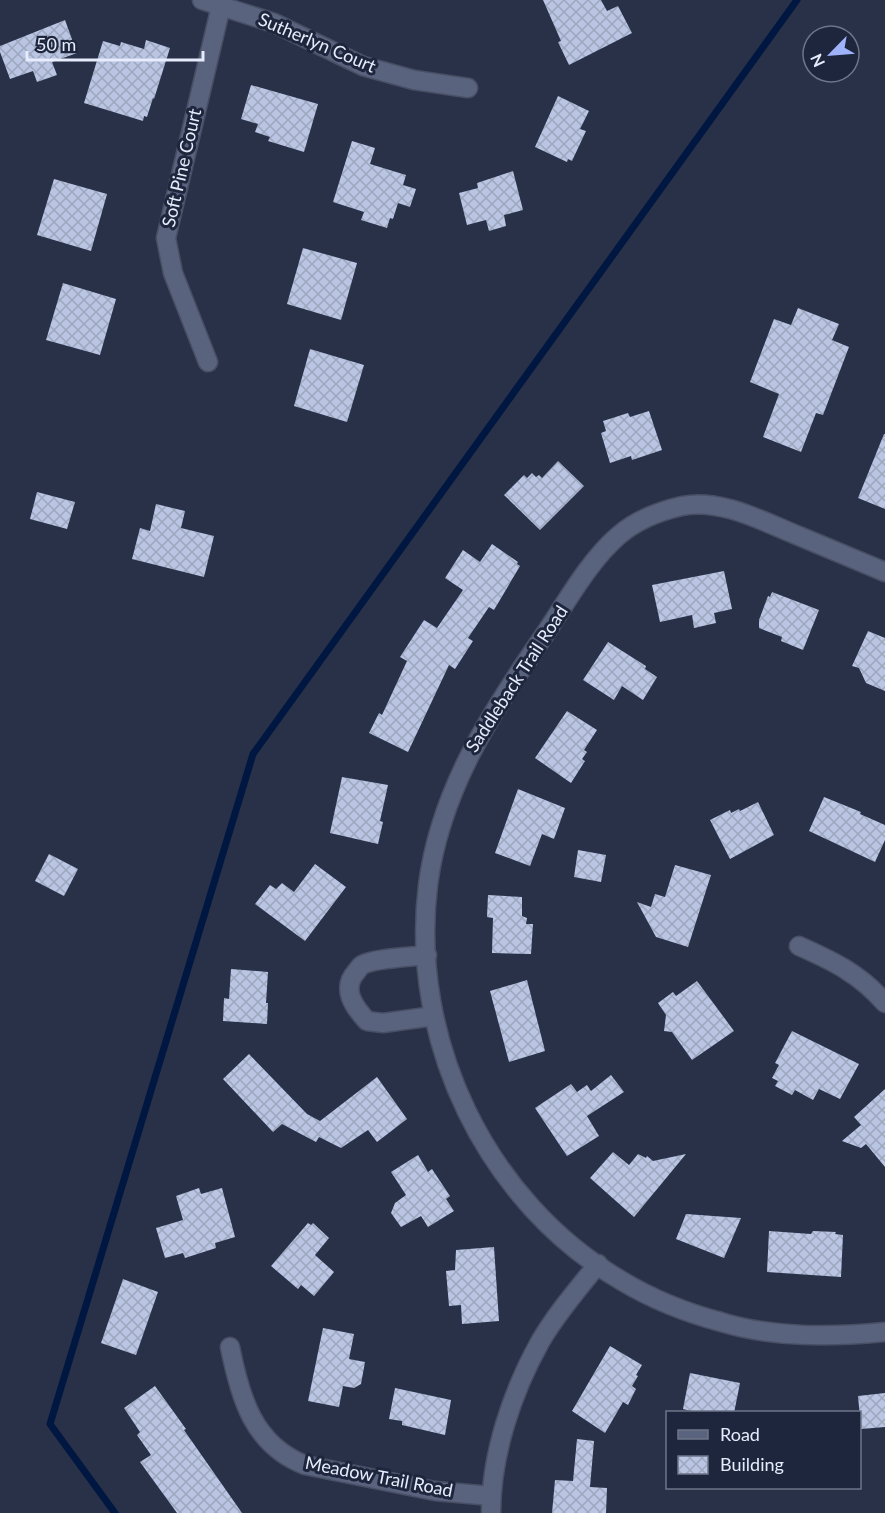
<svg xmlns="http://www.w3.org/2000/svg" width="885" height="1513" viewBox="0 0 885 1513" font-family="Lato,sans-serif">
  <defs>
    <pattern id="building-cross-hatch" width="8" height="8" patternUnits="userSpaceOnUse" patternTransform="scale(1.5)"><rect width="8" height="8" fill="#b9c5e3"/><path d="M0 0l8 8M0 8l8-8" fill="none" stroke="#9ca6bd"/></pattern>
  </defs>
  <rect width="100%" height="100%" fill="#283148"/>
  <g fill="none" stroke-linecap="round" stroke-linejoin="round">
    <polyline stroke="#001741" stroke-width="7" points="115,1513 50,1424 253,754 797,0"/>
  </g>
  <g fill="url(#building-cross-hatch)">
    <polygon points="543,0 601,0 607,11 618,6 632,33 569,65 558,42 561,41"/>
    <polygon points="65,20 77,53 52,62 57,75 37,82 33,71 10,79 0,52 0,46"/>
    <polygon points="146,40 170,48 154,99 153,98 147,117 144,116 143,121 84,103 103,41 120,46 121,42 144,49"/>
    <polygon points="251,85 318,104 304,152 268,141 270,137 255,132 258,124 241,119"/>
    <polygon points="558,96 589,111 580,129 586,131 572,161 568,159 567,162 535,147"/>
    <polygon points="352,141 375,148 370,164 406,175 403,185 416,189 410,207 398,203 393,219 390,218 387,228 361,220 364,212 333,202"/>
    <polygon points="513,171 523,210 504,215 506,226 489,231 486,220 467,225 459,193 478,188 477,183"/>
    <polygon points="54,179 107,194 91,251 37,235"/>
    <polygon points="303,248 357,263 341,320 287,304"/>
    <polygon points="63,283 116,299 100,355 46,340"/>
    <polygon points="798,308 839,324 832,340 849,347 823,415 816,413 801,452 763,437 779,394 750,382 774,319 791,325"/>
    <polygon points="310,349 364,365 347,422 294,406"/>
    <polygon points="649,411 662,450 632,460 631,456 610,463 601,433 606,431 603,421 628,413 630,417"/>
    <polygon points="884,434 885,434 885,509 858,498"/>
    <polygon points="558,461 584,486 540,530 504,495 524,475 527,478 532,473 536,477 539,475 542,478"/>
    <polygon points="37,492 75,502 67,529 30,519"/>
    <polygon points="156,504 185,511 181,528 214,536 204,577 132,559 140,528 150,531"/>
    <polygon points="492,544 518,562 517,564 520,566 494,610 489,607 468,638 473,641 455,669 449,665 408,752 369,733 379,713 382,715 407,661 400,657 424,620 437,628 463,590 445,578 463,550 480,562"/>
    <polygon points="724,571 732,609 714,613 716,623 694,628 692,615 660,622 652,585"/>
    <polygon points="772,592 819,610 803,650 781,641 782,637 759,628 759,620 768,596 770,597"/>
    <polygon points="868,631 885,638 885,691 866,683 859,668 852,666"/>
    <polygon points="608,642 646,666 645,669 657,677 643,700 622,686 614,700 583,680"/>
    <polygon points="567,711 597,730 584,750 587,752 582,759 585,761 571,783 535,758"/>
    <polygon points="342,777 388,785 380,821 383,822 378,844 330,833"/>
    <polygon points="518,789 565,808 554,839 542,834 530,866 495,853"/>
    <polygon points="824,797 861,812 860,814 885,825 885,840 875,862 809,831"/>
    <polygon points="758,802 774,835 730,859 710,820 730,810 731,813 739,809 740,811"/>
    <polygon points="578,850 606,855 601,882 574,877"/>
    <polygon points="49,854 78,869 64,896 35,881"/>
    <polygon points="315,864 346,887 305,941 255,904 270,885 276,889 282,883 294,892"/>
    <polygon points="675,865 711,875 688,947 656,937 637,902 651,907 655,894 665,897"/>
    <polygon points="488,895 522,897 522,916 527,918 526,924 533,924 531,954 492,953 493,918 487,917"/>
    <polygon points="231,969 268,972 266,1003 268,1003 267,1024 223,1021 224,998 229,999"/>
    <polygon points="527,980 545,1051 509,1062 490,991"/>
    <polygon points="697,981 734,1031 692,1060 672,1032 664,1031 666,1015 658,1003 673,992 676,996"/>
    <polygon points="792,1031 859,1064 840,1099 819,1089 813,1100 795,1090 792,1095 775,1086 778,1081 772,1078 779,1065 775,1063"/>
    <polygon points="249,1054 307,1114 320,1121 377,1077 407,1119 377,1142 368,1130 341,1148 319,1137 316,1142 282,1124 273,1132 223,1079"/>
    <polygon points="611,1075 624,1092 587,1116 599,1136 567,1156 535,1108 571,1084 577,1092 587,1085 591,1091"/>
    <polygon points="885,1089 885,1167 866,1144 861,1148 842,1141 861,1125 854,1117"/>
    <polygon points="613,1152 629,1165 638,1154 646,1158 647,1156 653,1161 686,1154 634,1217 590,1178"/>
    <polygon points="418,1155 428,1172 432,1169 450,1196 446,1199 454,1211 428,1227 421,1216 401,1227 391,1213 395,1203 406,1195 391,1172"/>
    <polygon points="199,1188 201,1194 222,1188 235,1237 215,1243 216,1248 185,1258 183,1253 165,1258 156,1228 183,1220 176,1196"/>
    <polygon points="686,1214 741,1218 724,1258 676,1239"/>
    <polygon points="308,1223 311,1225 313,1223 329,1238 315,1255 334,1272 314,1296 301,1285 298,1289 271,1266"/>
    <polygon points="769,1231 811,1234 813,1231 836,1232 835,1234 843,1235 841,1277 767,1272"/>
    <polygon points="494,1247 499,1321 462,1324 461,1305 449,1306 446,1271 455,1270 456,1250"/>
    <polygon points="123,1279 158,1292 136,1355 101,1343"/>
    <polygon points="323,1328 354,1334 349,1359 365,1362 361,1384 354,1388 343,1386 339,1407 308,1401"/>
    <polygon points="610,1346 642,1365 636,1375 638,1376 632,1386 636,1389 628,1405 623,1402 605,1433 572,1411"/>
    <polygon points="690,1373 740,1383 734,1413 699,1413 683,1409"/>
    <polygon points="155,1386 186,1429 184,1430 242,1513 177,1513 140,1462 151,1455 137,1435 140,1432 124,1408"/>
    <polygon points="395,1388 451,1400 445,1435 402,1425 402,1421 389,1419"/>
    <polygon points="885,1393 885,1427 861,1429 858,1396"/>
    <polygon points="577,1439 594,1441 590,1487 607,1488 606,1513 552,1513 555,1480 573,1481"/>
  </g>
  <g fill="none" stroke-linecap="round" stroke-linejoin="round">
    <g stroke="#484f64" stroke-width="21">
      <g id="street">
        <polyline points="202,0 274,23 363,66 414,80 468,88"/>
        <polyline points="208,362 173,273 166,238 221,6"/>
        <path d="M885,572C856,560 828,548 799,536C764,522 721,498 682,506C660,511 635,521 618,536C589,561 566,603 545,634C492,711 440,790 428,885C409,1040 486,1202 622,1281C652,1299 687,1313 721,1322C773,1338 831,1337 885,1332"/>
        <path d="M799,946C833,961 860,974 885,1003"/>
        <path d="M427,955C412,957 374,958 362,965C359,967 358,970 356,972C341,989 354,1007 367,1021L383,1023L434,1016"/>
        <path d="M230,1347C240,1397 253,1445 305,1465L435,1491L491,1496"/>
        <path d="M491,1513C491,1455 512,1392 540,1342C556,1314 578,1289 598,1264"/>
      </g>
    </g>
    <use href="#street" stroke="#59637e" stroke-width="18"/>
  </g>
  <g text-anchor="middle" stroke-width="6" stroke-linejoin="round" paint-order="stroke">
    <g font-size="18" fill="#e6ecfc" stroke="#1e263d">
      <text transform="translate(317 43) rotate(23)" y="6">Sutherlyn Court</text>
      <text transform="translate(182 168) rotate(-77)" y="6">Soft Pine Court</text>
      <text transform="translate(517 679) rotate(-57)" y="6">Saddleback Trail Road</text>
      <text transform="translate(379 1477) rotate(11)" y="6">Meadow Trail Road</text>
    </g>
  </g>
  <rect x="666" y="1411" width="195" height="78" fill="#1e263d" stroke="#6e7589" stroke-width="1.5"/>
  <rect x="678" y="1430" width="30" height="9" fill="#59637e" stroke="#6e7589" stroke-width="1.5"/>
  <text x="720" y="1441" font-size="18" fill="#e6ecfc">Road</text>
  <rect x="678" y="1456" width="30" height="18" fill="url(#building-cross-hatch)" stroke="#6e7589" stroke-width="1.5"/>
  <text x="720" y="1471" font-size="18" fill="#e6ecfc">Building</text>
  <g transform="translate(831 54) rotate(245)"><circle r="28" fill="#1e263d" stroke="#6e7589" stroke-width="1.5"/>
  <path d="M0-4.5L10 22L0 15L-10 22Z" fill="#9fb3fd"/>
  <text y="-9" font-size="16" font-weight="bold" text-anchor="middle" fill="#e6ecfc">N</text>
  </g>
  <path d="M27 51v9h176v-9" fill="none" stroke="#e6ecfc" stroke-width="3"/>
  <text x="36" y="51" font-size="18" fill="#e6ecfc" stroke="#1e263d" stroke-width="4.5" paint-order="stroke">50 m</text>
</svg>
